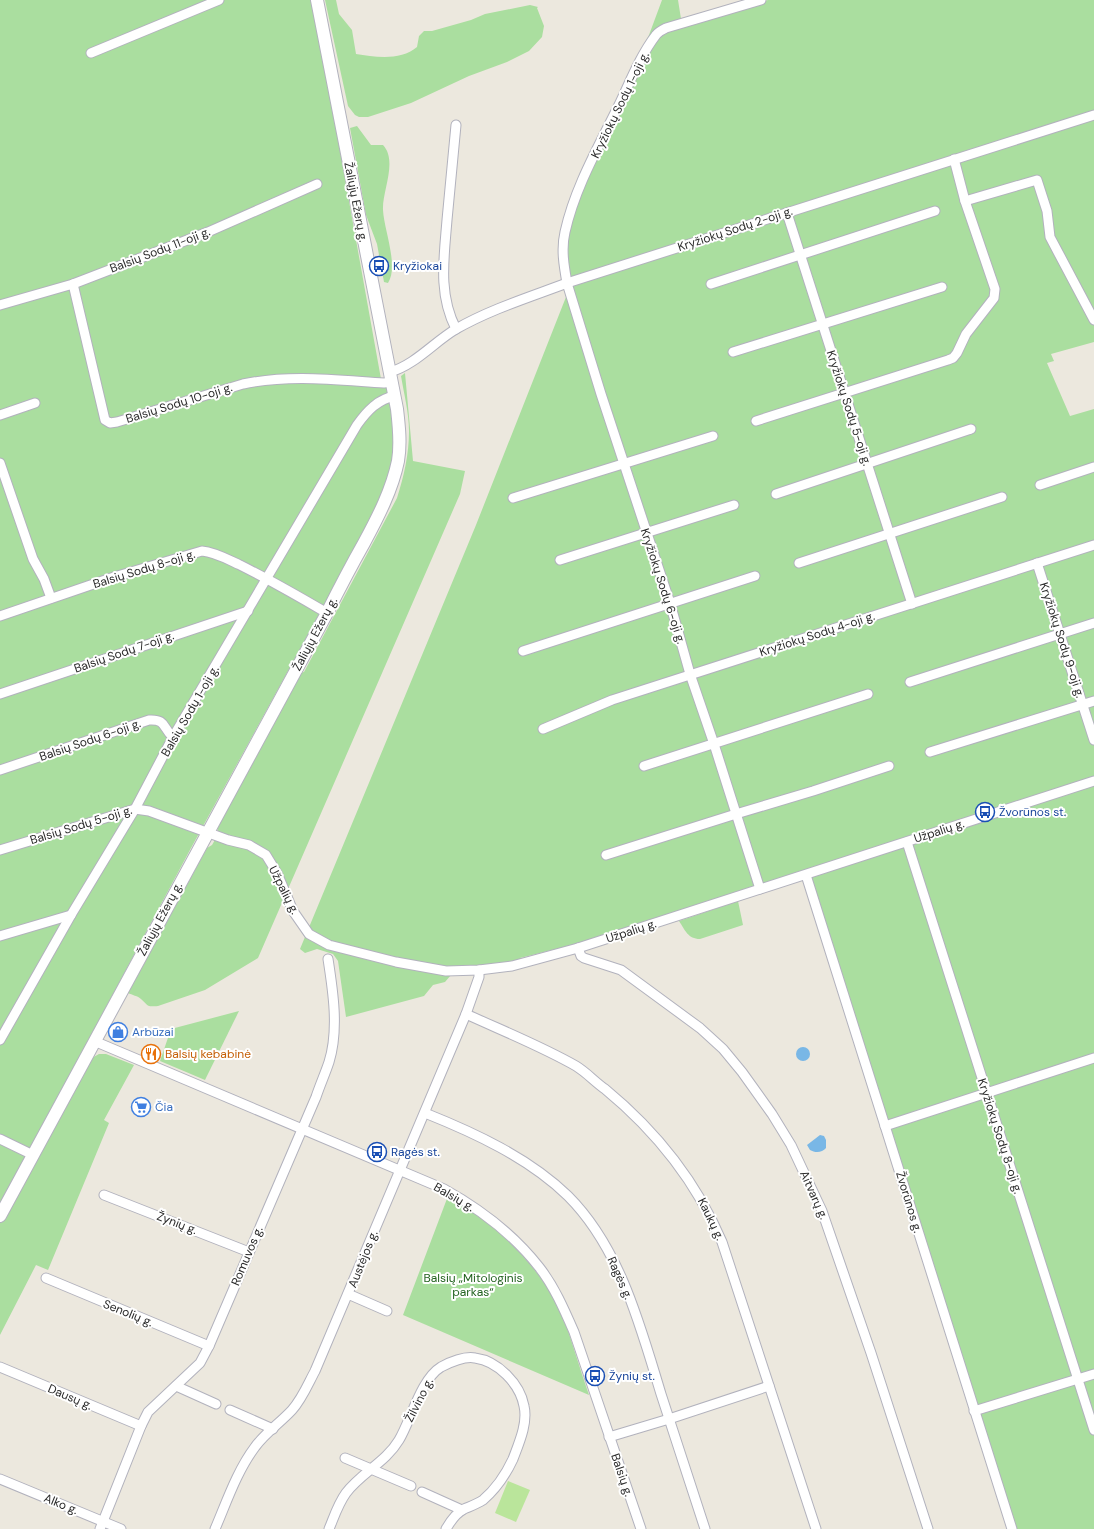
<svg xmlns="http://www.w3.org/2000/svg" width="1094" height="1529" viewBox="0 0 1094 1529" font-family="'DM Sans',sans-serif">
  <rect width="100%" height="100%" fill="#ece8de"/>
  <g fill="#aade9f">
    <polygon points="0,0 312,0 335,123 381,379 391,394 396,436 390,481 345,567 191,848 0,1206"/>
    <path d="M325,0H336L339,14L352,30L356,54C375,57 401,61 417,47L419,36L424,31H432L471,20L485,14L530,5L538,7L537,8L544,26L542,37L529,51L507,62L469,76L411,103L368,117H359L355,115L348,106Z"/>
    <polygon points="662,0 678,0 682,25 768,0 1094,0 1094,342 1051,354 1054,361 1047,363 1070,416 1094,409 1094,1529 1015,1529 801,873 584,942 520,958 522,968 487,974 451,975 445,982 433,985 424,996 346,1017 338,961 333,954 317,949 305,953 300,949 476,525 566,297 560,265 559,247 562,231 579,183 649,35"/>
    <path d="M357,126L371,145H383C398,161 382,191 383,210C384,230 399,266 388,283L384,282L377,244L366,215L350,128Z"/>
    <path d="M405,373L413,461L465,471L460,494L258,958L205,990L158,1006C146,1007 149,1006 141,999C138,996 132,995 128,993L207,848L212,845L219,833L217,828L299,673L304,672L397,498C404,476 409,454 409,431C409,413 404,394 401,376Z"/>
    <path d="M738,901L743,925L700,939C688,939 685,930 679,921Z"/>
    <polygon points="239,1011 205,1080 160,1061 171,1029"/>
    <polygon points="99,1054 106,1054 134,1065 104,1120 109,1123 48,1270 36,1265 0,1335 0,1223 90,1059"/>
    <path d="M448,1196C495,1224 543,1267 564,1319C573,1344 580,1370 589,1395L403,1315Z"/>
  </g>
  <polygon fill="#bae59b" points="508,1481 530,1490 516,1522 495,1513"/>
  <g fill="#79b7e6">
    <circle cx="803" cy="1054" r="7"/>
    <path d="M820,1135L824,1136L826,1140V1148C822,1153 815,1153 810,1150L807,1145Z"/>
  </g>
  <g fill="none" stroke-linecap="round" stroke-linejoin="round">
    <g stroke="#b2b2bd" stroke-width="11">
      <g id="minor">
        <polyline points="91,53 219,0"/>
        <polyline points="965,201 1037,180 1047,211 1050,237 1094,320"/>
        <polyline points="787,213 912,604"/>
        <path d="M73,284L105,420L110,423L117,422L243,384C290,374 337,380 384,383L392,382"/>
        <polyline points="711,284 935,211"/>
        <polyline points="0,305 73,284 208,232 317,184"/>
        <path d="M456,329C438,294 444,258 447,220C450,189 453,157 456,125"/>
        <polyline points="733,352 942,287"/>
        <path d="M390,372C415,365 434,342 456,329C491,309 530,297 567,283L1094,115"/>
        <polyline points="0,415 35,403"/>
        <polyline points="756,421 948,360 953,358 957,353 966,334 994,298 995,289 965,201 954,159"/>
        <polyline points="0,463 33,559 44,579 51,598"/>
        <polyline points="1040,485 1094,467"/>
        <polyline points="776,494 971,429"/>
        <polyline points="513,498 713,436"/>
        <polyline points="560,560 734,505"/>
        <polyline points="799,563 1002,497"/>
        <polyline points="1037,563 1094,740"/>
        <path d="M0,616L114,577L202,551C215,552 229,560 240,565C270,580 298,596 327,613"/>
        <polyline points="523,651 755,576"/>
        <polyline points="910,682 1094,623"/>
        <polyline points="0,694 248,611"/>
        <polyline points="543,729 612,700 1094,545"/>
        <polyline points="930,752 1094,701"/>
        <polyline points="644,766 868,694"/>
        <path d="M0,770L149,720C167,719 162,728 173,737"/>
        <polyline points="907,842 1094,1430"/>
        <polyline points="0,850 135,809 149,811 228,840 249,845 266,855 277,873 293,911 309,934 329,945 396,962 446,971 479,970 512,966 578,948 1094,781"/>
        <polyline points="606,855 736,814 813,791 889,766"/>
        <polyline points="806,875 1012,1529"/>
        <path d="M760,889L714,744L690,674L670,603L601,394L567,283C564,266 561,249 565,232C575,187 599,146 619,105C630,82 640,56 656,35C658,32 662,30 666,28L761,0"/>
        <polyline points="0,936 71,915"/>
        <polyline points="578,948 581,956 584,958 621,970 700,1028 723,1049 742,1072 772,1114 791,1145 822,1211 871,1353 928,1529"/>
        <path d="M466,1014C503,1031 541,1046 576,1066C586,1072 595,1082 605,1089C656,1131 696,1181 722,1242L816,1529"/>
        <path d="M0,1040L71,915L135,809L173,737L357,425C367,411 378,399 395,396"/>
        <path d="M94,1041L444,1189C480,1209 514,1235 539,1267C554,1286 564,1309 574,1332L641,1529"/>
        <path d="M425,1113C475,1133 529,1158 568,1196C620,1248 640,1325 661,1394C676,1439 690,1484 705,1529"/>
        <polyline points="885,1126 1094,1058"/>
        <polyline points="0,1139 33,1155"/>
        <polyline points="104,1195 249,1252"/>
        <polyline points="46,1278 209,1346"/>
        <polyline points="348,1294 387,1311"/>
        <polyline points="0,1367 141,1426"/>
        <polyline points="176,1386 216,1404"/>
        <polyline points="230,1410 273,1429"/>
        <polyline points="974,1411 1094,1374"/>
        <polyline points="609,1437 669,1419 769,1386"/>
        <polyline points="345,1458 411,1486"/>
        <polyline points="0,1479 121,1529"/>
        <polyline points="422,1492 462,1510"/>
        <path d="M100,1529L141,1426L148,1412L200,1363L209,1346L316,1097C320,1085 325,1074 329,1062C339,1030 333,991 328,959"/>
        <path d="M215,1529C227,1501 237,1471 255,1447C265,1433 280,1423 292,1410C302,1399 308,1384 315,1371L466,1014L479,977V970"/>
        <path d="M329,1529C334,1517 338,1504 346,1493C361,1473 386,1462 399,1440C411,1420 421,1379 441,1367C450,1362 465,1356 475,1358C498,1361 520,1384 524,1406C528,1423 519,1443 513,1459C506,1474 496,1489 483,1500C477,1504 471,1506 464,1509C456,1513 450,1522 446,1529"/>
      </g>
    </g>
    <g stroke="#b2b2bd" stroke-width="14">
      <path id="secondary" d="M0,1216L327,613C339,589 351,566 364,543C378,517 392,490 398,461C401,444 399,426 397,409L317,0"/>
    </g>
    <use href="#minor" stroke="#fff" stroke-width="9"/>
    <use href="#secondary" stroke="#fff" stroke-width="12"/>
  </g>
  <defs>
    <g id="bus-ring" transform="scale(1)"><circle r="9.5" fill="#fff" stroke="#1a4fb4" stroke-width="1.5"/><path d="M-5-6H5V4H4V6H2V4H-2V6H-4V4H-5ZM-3.5-4V0h7V-4ZM-3.5 1.2v1.5H-2V1.2ZM2 1.2v1.5H3.5V1.2Z" fill="#1a4fb4"/></g>
    <g id="shop-ring" transform="scale(1)"><circle r="9.5" fill="#fff" stroke="#3f7fe0" stroke-width="1.5"/><path d="M-5-2.5h2.3a2.7 3.5 0 0 1 5.4 0H5L5.5 6h-11ZM-1.5-2.5h3a1.5 2.3 0 0 0-3 0Z" fill="#3f7fe0"/></g>
    <g id="restaurant-ring" transform="scale(1)"><circle r="9.5" fill="#fff" stroke="#e8710a" stroke-width="1.5"/><path d="M-5-6h1v4h1v-4h1v4h1v-4h1v5L-1.5 .5V6h-2V.5L-5-1ZM5-6V6H3V1.5H1.5Q1.5-4 5-6Z" fill="#e8710a"/></g>
    <g id="supermarket-ring" transform="scale(1)"><circle r="9.5" fill="#fff" stroke="#3f7fe0" stroke-width="1.5"/><path d="M-6-5.5h2.5l.6 2H6L4.5 2H-2.5L-4.4-4H-6ZM-1.5 3.2a1.3 1.3 0 1 0 .1 0ZM3 3.2a1.3 1.3 0 1 0 .1 0Z" fill="#3f7fe0"/></g>
  </defs>
  <g fill-rule="evenodd">
    <use href="#bus-ring" x="379" y="266"/>
    <use href="#bus-ring" x="985" y="812"/>
    <use href="#shop-ring" x="118" y="1032"/>
    <use href="#restaurant-ring" x="151" y="1054"/>
    <use href="#supermarket-ring" x="141" y="1107"/>
    <use href="#bus-ring" x="377" y="1152"/>
    <use href="#bus-ring" x="595" y="1376"/>
  </g>
  <g text-anchor="middle" stroke-width="4" stroke-linejoin="round" paint-order="stroke">
    <g font-size="12" fill="#2b2b2b" stroke="#fff">
      <text transform="translate(620 105) rotate(-64)" y="4">Kryžiokų Sodų 1-oji g.</text>
      <text transform="translate(356 202) rotate(79)" y="4">Žaliųjų Ežerų g.</text>
      <text transform="translate(735 229) rotate(-18)" y="4">Kryžiokų Sodų 2-oji g.</text>
      <text transform="translate(160 250) rotate(-21)" y="4">Balsių Sodų 11-oji g.</text>
      <text transform="translate(179 403) rotate(-17)" y="4">Balsių Sodų 10-oji g.</text>
      <text transform="translate(849 408) rotate(72)" y="4">Kryžiokų Sodų 5-oji g.</text>
      <text transform="translate(144 569) rotate(-17)" y="4">Balsių Sodų 8-oji g.</text>
      <text transform="translate(663 586) rotate(72)" y="4">Kryžiokų Sodų 6-oji g.</text>
      <text transform="translate(315 634) rotate(-62)" y="4">Žaliųjų Ežerų g.</text>
      <text transform="translate(817 634) rotate(-18)" y="4">Kryžiokų Sodų 4-oji g.</text>
      <text transform="translate(1062 640) rotate(72)" y="4">Kryžiokų Sodų 9-oji g.</text>
      <text transform="translate(124 652) rotate(-19)" y="4">Balsių Sodų 7-oji g.</text>
      <text transform="translate(190 711) rotate(-60)" y="4">Balsių Sodų 1-oji g.</text>
      <text transform="translate(90 740) rotate(-19)" y="4">Balsių Sodų 6-oji g.</text>
      <text transform="translate(81 825) rotate(-17)" y="4">Balsių Sodų 5-oji g.</text>
      <text transform="translate(939 831) rotate(-18)" y="4">Užpalių g.</text>
      <text transform="translate(284 890) rotate(63)" y="4">Užpalių g.</text>
      <text transform="translate(160 919) rotate(-62)" y="4">Žaliųjų Ežerų g.</text>
      <text transform="translate(631 931) rotate(-18)" y="4">Užpalių g.</text>
      <text transform="translate(1000 1136) rotate(72)" y="4">Kryžiokų Sodų 8-oji g.</text>
      <text transform="translate(814 1195) rotate(66)" y="4">Aitvarų g.</text>
      <text transform="translate(454 1197) rotate(30)" y="4">Balsių g.</text>
      <text transform="translate(909 1202) rotate(73)" y="4">Žvorūnos g.</text>
      <text transform="translate(711 1219) rotate(64)" y="4">Kaukų g.</text>
      <text transform="translate(177 1223) rotate(21)" y="4">Žynių g.</text>
      <text transform="translate(247 1256) rotate(-67)" y="4">Romuvos g.</text>
      <text transform="translate(363 1259) rotate(-68)" y="4">Austėjos g.</text>
      <text transform="translate(620 1278) rotate(66)" y="4">Ragės g.</text>
      <text transform="translate(128 1313) rotate(22)" y="4">Senolių g.</text>
      <text transform="translate(70 1397) rotate(23)" y="4">Dausų g.</text>
      <text transform="translate(419 1400) rotate(-63)" y="4">Žilvino g.</text>
      <text transform="translate(622 1475) rotate(71)" y="4">Balsių g.</text>
      <text transform="translate(61 1504) rotate(22)" y="4">Alko g.</text>
    </g>
    <g font-size="12" fill="#164399" stroke="#fff" text-anchor="start">
      <text x="393" y="270">Kryžiokai</text>
      <text x="999" y="816">Žvorūnos st.</text>
      <text x="391" y="1156">Ragės st.</text>
      <text x="609" y="1380">Žynių st.</text>
    </g>
    <g font-size="12" fill="#366cbe" stroke="#fff" text-anchor="start">
      <text x="132" y="1036">Arbūzai</text>
      <text x="155" y="1111">Čia</text>
    </g>
    <g font-size="12" fill="#c56008" stroke="#fff" text-anchor="start">
      <text x="165" y="1058">Balsių kebabinė</text>
    </g>
    <g font-size="12" fill="#236320" stroke="#fff">
      <text x="473" y="1282">Balsių „Mitologinis<tspan x="473" dy="14">parkas“</tspan></text>
    </g>
  </g>
</svg>
